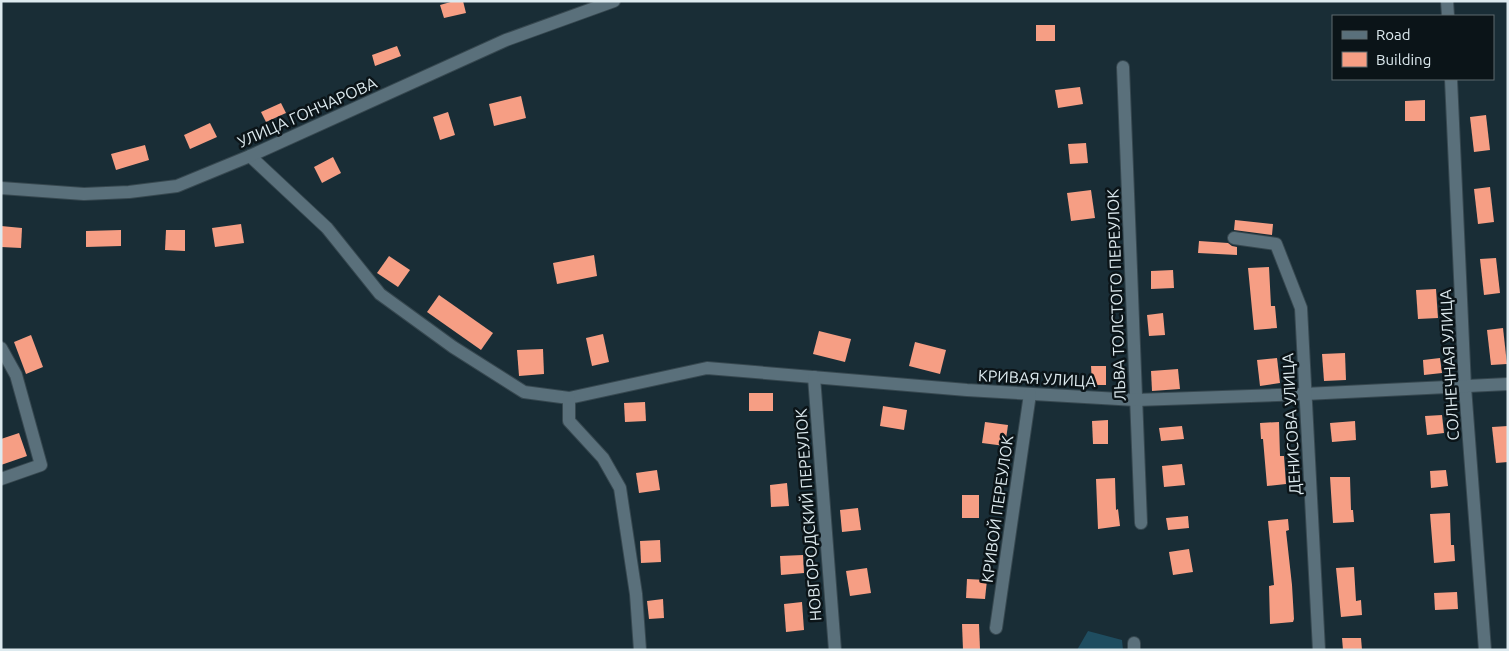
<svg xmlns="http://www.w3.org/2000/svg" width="1509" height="651" viewBox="0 0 1509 651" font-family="Ubuntu,sans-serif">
  <rect width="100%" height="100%" fill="#192d36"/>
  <polygon fill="#1f4d60" points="1088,631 1122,640 1123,650 1077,650"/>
  <g fill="#f69e84">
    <polygon points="454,1 463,1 466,13 444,18 440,5"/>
    <rect x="1036" y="25" width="19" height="16"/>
    <polygon points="397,46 401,56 375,66 372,55"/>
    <polygon points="1080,87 1083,104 1058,108 1055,90"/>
    <polygon points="521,96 526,118 494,126 489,104"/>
    <polygon points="1425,100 1425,121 1405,121 1405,101"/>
    <polygon points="281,103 286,113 266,122 261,112"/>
    <polygon points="448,112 455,135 440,140 433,117"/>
    <polygon points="1486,115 1490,150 1474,152 1470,117"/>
    <polygon points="210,123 217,137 190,149 184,135"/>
    <polygon points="1086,143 1088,163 1070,164 1068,144"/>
    <polygon points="145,145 149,160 116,170 111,154"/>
    <polygon points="333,157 341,173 322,183 314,167"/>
    <polygon points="1490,187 1494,222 1478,224 1474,189"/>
    <polygon points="1091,190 1095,218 1071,221 1067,193"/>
    <polygon points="1235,220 1273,224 1272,235 1234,230"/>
    <polygon points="241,224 244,243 215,247 212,228"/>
    <polygon points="1,226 22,228 21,248 1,247"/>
    <polygon points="121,230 121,246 86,247 86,231"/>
    <polygon points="166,230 185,230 185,251 165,250"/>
    <polygon points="1199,241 1228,243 1232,246 1237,247 1237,255 1198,253"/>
    <polygon points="594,255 597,276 557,284 553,263"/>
    <polygon points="389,256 410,270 398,287 377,273"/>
    <polygon points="1496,258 1500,293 1484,295 1480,259"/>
    <polygon points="1269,267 1271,306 1275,306 1277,328 1254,330 1248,268"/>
    <polygon points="1173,270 1174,288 1151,289 1151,271"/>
    <polygon points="1436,289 1438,318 1418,319 1416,290"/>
    <polygon points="439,295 493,333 481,350 427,312"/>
    <polygon points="1163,313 1165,335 1149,336 1147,315"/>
    <polygon points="1503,328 1507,364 1491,365 1487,330"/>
    <polygon points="819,331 851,339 845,362 813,354"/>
    <polygon points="603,334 609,362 592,366 586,338"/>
    <polygon points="31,335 43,367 26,374 14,342"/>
    <polygon points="915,342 946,350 940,374 909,366"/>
    <polygon points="543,349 544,374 519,376 517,350"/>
    <polygon points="1345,353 1346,380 1324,381 1322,354"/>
    <polygon points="1277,358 1280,383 1260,386 1257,360"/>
    <polygon points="1440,358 1442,373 1424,375 1423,360"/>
    <polygon points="1091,366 1106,366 1106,385 1092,385"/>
    <polygon points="1178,369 1180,389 1152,391 1151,371"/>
    <rect x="749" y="393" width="24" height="18"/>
    <polygon points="645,402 646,421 625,422 624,403"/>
    <polygon points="883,406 907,410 904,430 880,426"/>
    <polygon points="1442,415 1444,433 1427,435 1425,416"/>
    <polygon points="1108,420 1108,444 1093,444 1092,421"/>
    <polygon points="1355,421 1356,440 1332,442 1330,423"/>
    <polygon points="985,422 1008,425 1005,446 982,443"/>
    <polygon points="1279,422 1280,456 1284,456 1286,484 1267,486 1263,439 1261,439 1260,423"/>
    <polygon points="1182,426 1184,439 1161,441 1159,428"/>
    <polygon points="1508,426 1508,462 1496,463 1492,427"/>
    <polygon points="19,433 27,456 1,465 1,439"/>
    <polygon points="1182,464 1185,485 1164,487 1162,466"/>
    <polygon points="657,470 660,490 639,493 636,473"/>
    <polygon points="1446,470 1448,486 1431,488 1430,471"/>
    <polygon points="1330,477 1350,477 1351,510 1353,510 1354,522 1333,523"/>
    <polygon points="1115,478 1116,510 1118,509 1120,526 1098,529 1096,479"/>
    <polygon points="787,483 789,506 771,507 770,485"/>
    <rect x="962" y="495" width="17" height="23"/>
    <polygon points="858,508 861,530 842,532 840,510"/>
    <polygon points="1450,513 1451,545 1454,545 1455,561 1434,563 1430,514"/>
    <polygon points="1188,516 1189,528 1168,530 1166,518"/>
    <polygon points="1288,519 1289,530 1286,531 1292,585 1294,619 1293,622 1270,624 1269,586 1274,585 1268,521"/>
    <polygon points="660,540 661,562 641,563 640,541"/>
    <polygon points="1189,549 1193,572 1173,575 1169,552"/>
    <polygon points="803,555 804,573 781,575 780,556"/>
    <polygon points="1354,567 1356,601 1361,600 1362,615 1341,617 1336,568"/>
    <polygon points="867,568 871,593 850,596 846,571"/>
    <polygon points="967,579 987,580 985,599 966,598"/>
    <polygon points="1457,592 1458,609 1435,610 1434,593"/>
    <polygon points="663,599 664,618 649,619 647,601"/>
    <polygon points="802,602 804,630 786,632 784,604"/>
    <polygon points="962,624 979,624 980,649 963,650"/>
    <polygon points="1342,638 1361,638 1362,650 1343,650"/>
  </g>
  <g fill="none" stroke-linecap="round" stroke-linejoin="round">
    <g stroke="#374850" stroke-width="14">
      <g id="minor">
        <polyline points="1447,1 1448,16"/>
        <polyline points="1123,67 1141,523"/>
        <polyline points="1451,79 1465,387 1485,650"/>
        <polyline points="250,156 327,228 380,294 453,347 524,392 569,398 707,368 967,390 1136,400 1305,394 1508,384"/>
        <polyline points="1,188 84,194 129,192 177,186 250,156 506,40 614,1"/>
        <polyline points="1234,238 1276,244 1301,308 1319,650"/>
        <polyline points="1,348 16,375 41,465 1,479"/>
        <polyline points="814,377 835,650"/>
        <polyline points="569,398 569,421 603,458 620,488 636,594 640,650"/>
        <polyline points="996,628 1030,394"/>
        <polyline points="1134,650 1134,643"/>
      </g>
    </g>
    <use href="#minor" stroke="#5a707b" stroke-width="12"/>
  </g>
  <g text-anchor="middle" stroke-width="5" stroke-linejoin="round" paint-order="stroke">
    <g font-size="16" fill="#ddeaef" stroke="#0b1418">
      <text transform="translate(307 112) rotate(-24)" y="6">УЛИЦА ГОНЧАРОВА</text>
      <text transform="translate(1116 295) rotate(-92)" y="6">ЛЬВА ТОЛСТОГО ПЕРЕУЛОК</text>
      <text transform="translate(1449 365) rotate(-93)" y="6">СОЛНЕЧНАЯ УЛИЦА</text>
      <text transform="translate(1037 378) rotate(3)" y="6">КРИВАЯ УЛИЦА</text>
      <text transform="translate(1291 424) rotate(-93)" y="6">ДЕНИСОВА УЛИЦА</text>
      <text transform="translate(997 509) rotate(-82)" y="6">КРИВОЙ ПЕРЕУЛОК</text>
      <text transform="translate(808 515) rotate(-94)" y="6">НОВГОРОДСКИЙ ПЕРЕУЛОК</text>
    </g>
  </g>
  <rect width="1509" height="651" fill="none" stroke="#ddeaef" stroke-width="5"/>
  <rect x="1332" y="15" width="162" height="65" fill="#0b1418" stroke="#5f6a6e"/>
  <rect x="1342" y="31" width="25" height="8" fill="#5a707b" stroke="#5f6a6e"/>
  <text x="1376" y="40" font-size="15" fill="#ddeaef">Road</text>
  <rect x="1342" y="52" width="25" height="15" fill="#f69e84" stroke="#5f6a6e"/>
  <text x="1376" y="65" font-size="15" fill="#ddeaef">Building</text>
</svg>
